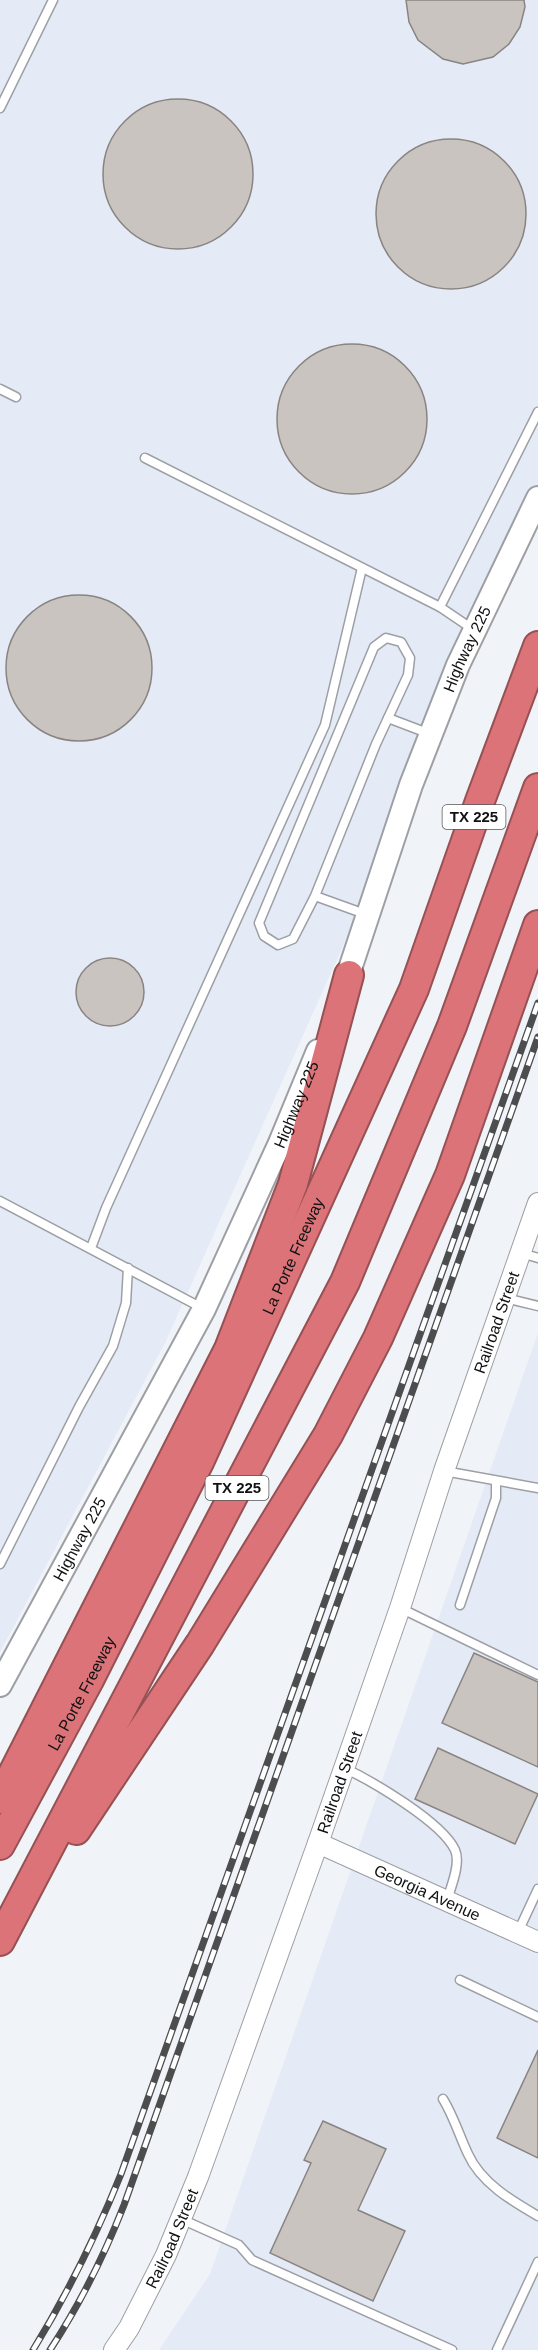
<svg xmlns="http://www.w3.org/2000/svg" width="538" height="2350" viewBox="0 0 538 2350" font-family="Helvetica,sans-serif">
  <rect width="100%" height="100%" fill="#f0f3f7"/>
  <g fill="#e4ebf7">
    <polygon points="0,0 538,0 538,511 165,1343 0,1652"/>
    <polygon points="538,1333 538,2350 159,2350 210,2274"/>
  </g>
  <g fill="#c9c4c0" stroke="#898481" stroke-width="1.5">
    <polygon points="406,0 524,0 525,7 520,27 509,44 493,57 463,64 443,59 418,40 409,22"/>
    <circle cx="178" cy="174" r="75"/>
    <circle cx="451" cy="214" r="75"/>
    <circle cx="352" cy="419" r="75"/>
    <circle cx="79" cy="668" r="73"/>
    <circle cx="110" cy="992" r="34"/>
    <polygon points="474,1653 538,1682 538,1767 442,1723"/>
    <polygon points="438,1748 538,1794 515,1844 415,1799"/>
    <polygon points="538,2050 538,2158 497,2138"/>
    <polygon points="323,2121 386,2149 358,2210 405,2231 373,2301 270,2253 311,2163 304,2160"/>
  </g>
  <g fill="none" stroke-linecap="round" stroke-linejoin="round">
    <g stroke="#9d9fa4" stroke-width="11">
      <g id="service">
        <polyline points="0,108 53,0"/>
        <polyline points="0,389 16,397"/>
        <polyline points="145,458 440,607 474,630"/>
        <polyline points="440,607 538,412"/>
        <polyline points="388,718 430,734"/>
        <polyline points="315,896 376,744 408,675 410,658 401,642 386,638 374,647 259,923 264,936 278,945 293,939 315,896 365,914"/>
        <polyline points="0,1201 204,1309"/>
        <polyline points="91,1248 106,1208 325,725 362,568"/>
        <polyline points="521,1253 538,1258"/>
        <polyline points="505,1298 538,1306"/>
        <polyline points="444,1471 538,1488"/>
        <polyline points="0,1564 79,1407 113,1346 126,1303 128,1268"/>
        <polyline points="460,1605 496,1498 496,1481"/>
        <polyline points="400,1608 538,1675"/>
        <path d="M344,1768C372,1781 442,1822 455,1850C461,1863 451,1887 447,1900"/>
        <polyline points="518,1932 538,1889"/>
        <polyline points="460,1980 538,2017"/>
        <path d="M443,2099C454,2117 459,2135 468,2154C481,2183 512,2201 538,2216"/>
        <polyline points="181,2219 239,2245 252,2260 452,2350"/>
        <polyline points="497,2350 538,2262"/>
      </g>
    </g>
    <g stroke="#9d9fa4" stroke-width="22">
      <g id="tertiary">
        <path id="s1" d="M318,1843L538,1942"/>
        <path id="s2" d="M114,2350L129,2328L166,2255L198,2177L318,1843L400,1608L444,1471L538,1203"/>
      </g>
    </g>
    <g stroke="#9d9fa4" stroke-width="26">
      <g id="secondary">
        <path id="s3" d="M343,990L411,785L458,665L538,498"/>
        <path id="s4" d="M0,1685L204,1309L280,1143L318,1051"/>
      </g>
    </g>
    <g stroke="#955154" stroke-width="32">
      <g id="motorway">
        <polyline points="0,1799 229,1349 293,1184 349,975"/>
        <polyline points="76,1830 200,1644 328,1435 378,1338 450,1175 538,925"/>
        <path id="s5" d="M0,1845L89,1680L200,1460L414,989L480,801L538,646"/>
        <polyline points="0,1941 345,1282 452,1026 538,788"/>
      </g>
    </g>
    <use href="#service" stroke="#fff" stroke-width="8"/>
    <use href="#tertiary" stroke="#fff" stroke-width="20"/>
    <use href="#secondary" stroke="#fff" stroke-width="22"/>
    <use href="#motorway" stroke="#dc7378" stroke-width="28"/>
    <g stroke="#4b4d4f" stroke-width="7">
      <g id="rail">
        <path d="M33,2350C68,2293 96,2236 121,2174L538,1003"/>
        <path d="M50,2350C80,2304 104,2256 124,2205L538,1037"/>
      </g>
    </g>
    <use href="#rail" stroke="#fff" stroke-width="4.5" stroke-dasharray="14" stroke-linecap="butt"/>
  </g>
  <g text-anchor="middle" stroke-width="5" stroke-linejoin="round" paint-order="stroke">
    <g fill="#fff" stroke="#585859" stroke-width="1.5">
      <rect x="442.5" y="805" width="63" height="24" rx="4.5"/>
      <rect x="205.5" y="1476" width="63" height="24" rx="4.5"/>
    </g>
    <g font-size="15" font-weight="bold" fill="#101112">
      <text x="474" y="822">TX 225</text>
      <text x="237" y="1493">TX 225</text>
    </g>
    <g font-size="16" fill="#101112" stroke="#fff">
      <text dy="6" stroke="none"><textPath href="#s3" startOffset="363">Highway 225</textPath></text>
      <text dy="6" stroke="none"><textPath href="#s4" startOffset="652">Highway 225</textPath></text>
      <text dy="6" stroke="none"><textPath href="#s5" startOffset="658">La Porte Freeway</textPath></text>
      <text dy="6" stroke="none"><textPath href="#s2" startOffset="1098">Railroad Street</textPath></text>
      <text dy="6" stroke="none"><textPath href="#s4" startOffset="166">Highway 225</textPath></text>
      <text dy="6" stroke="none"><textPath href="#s5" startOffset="172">La Porte Freeway</textPath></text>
      <text dy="6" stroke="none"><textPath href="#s2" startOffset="612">Railroad Street</textPath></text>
      <text dy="6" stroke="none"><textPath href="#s1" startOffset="120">Georgia Avenue</textPath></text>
      <text dy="6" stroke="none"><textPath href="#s2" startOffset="126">Railroad Street</textPath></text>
    </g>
  </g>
</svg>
